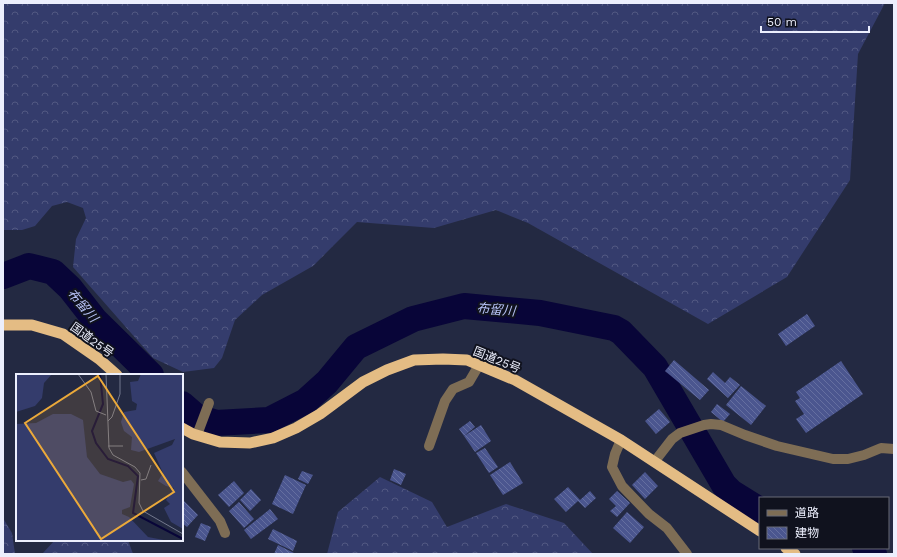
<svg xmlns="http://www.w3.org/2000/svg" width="897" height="557" viewBox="0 0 897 557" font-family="'Work Sans','Noto Sans JP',sans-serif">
  <defs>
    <pattern id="forest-crowns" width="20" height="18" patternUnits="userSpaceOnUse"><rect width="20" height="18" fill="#343c6c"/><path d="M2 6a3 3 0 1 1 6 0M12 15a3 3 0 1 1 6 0" fill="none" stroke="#525882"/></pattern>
    <pattern id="building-back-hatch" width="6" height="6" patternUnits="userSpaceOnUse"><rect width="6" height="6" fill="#4b568f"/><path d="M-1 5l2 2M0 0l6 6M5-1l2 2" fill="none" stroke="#656fa0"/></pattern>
  </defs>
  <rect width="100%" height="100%" fill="#232942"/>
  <g fill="url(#forest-crowns)">
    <polygon points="3,3 885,3 858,54 850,180 787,277 708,324 528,223 496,210 434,228 357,222 313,266 262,295 235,320 222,358 214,368 183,372 153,358 73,267 76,239 86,218 83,208 67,202 52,206 35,226 22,230 3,230"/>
    <polygon points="380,477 432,502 447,527 506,504 564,523 593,554 327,554 338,512"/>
    <polygon points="3,518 12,533 15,554 3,554"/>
    <polygon points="55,540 128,540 133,554 42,554"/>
  </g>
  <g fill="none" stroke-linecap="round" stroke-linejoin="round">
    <g stroke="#080538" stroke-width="26">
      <polyline points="3,276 29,266 53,272 70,288 95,320 151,375"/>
      <polyline points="182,404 197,417 216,423 269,420 306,401 327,382 356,347 413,319 464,306 540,313 614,328 621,332 655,367 724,485 731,492 760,510"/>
      <polyline points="865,548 874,554"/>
    </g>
  </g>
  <g fill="url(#building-back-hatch)">
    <polygon points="807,314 815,326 786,346 778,334"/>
    <polygon points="674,360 709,390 700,400 665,371"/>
    <polygon points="841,361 863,394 806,433 796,419 804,414 795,401 800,398 796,392"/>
    <polygon points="713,372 725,383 730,377 740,385 728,398 707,379"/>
    <polygon points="741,386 766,406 751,425 726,405"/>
    <polygon points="717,404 730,414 723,422 711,412"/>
    <polygon points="659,409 670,422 656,434 645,421"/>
    <polygon points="470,421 475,427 464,436 459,429"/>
    <polygon points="481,425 491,441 475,452 464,436"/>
    <polygon points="485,448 498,467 489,473 476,453"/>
    <polygon points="510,462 523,483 503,495 490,475"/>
    <polygon points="394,469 406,474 401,485 390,480"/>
    <polygon points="302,471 313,475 308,484 298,479"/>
    <polygon points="645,472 658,486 645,499 632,485"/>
    <polygon points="285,475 306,485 293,514 272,504"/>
    <polygon points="234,481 244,493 229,507 218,495"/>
    <polygon points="568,487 580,500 590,491 596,498 585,508 578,501 566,512 554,499"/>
    <polygon points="251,489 261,500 250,511 240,500"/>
    <polygon points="617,491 630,503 617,517 610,511 616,506 609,499"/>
    <polygon points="182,499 198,515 187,527 182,523"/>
    <polygon points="239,502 254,519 244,528 229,511"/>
    <polygon points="270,509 278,519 251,539 244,530"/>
    <polygon points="627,512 644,527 630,543 613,528"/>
    <polygon points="201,523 211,527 205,541 195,537"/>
    <polygon points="273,529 297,541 293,551 268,539"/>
    <polygon points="278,545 296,554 274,554"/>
  </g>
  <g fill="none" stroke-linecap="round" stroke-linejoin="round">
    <g stroke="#7e6d55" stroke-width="10">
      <polyline points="197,435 209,403"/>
      <polyline points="621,440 615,454 612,467 622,486 649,514 667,528 687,554"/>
      <polyline points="429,446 445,401 453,389 469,382 479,365"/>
      <polyline points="655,461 672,439 680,433 704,425 711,424 721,425 745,435 777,446 833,459 848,459 864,455 881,448 894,449"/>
      <polyline points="182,472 220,521 225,533"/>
    </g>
    <g stroke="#e4bc84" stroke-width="11">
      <polyline points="3,325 32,325 63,334 99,359 117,375"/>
      <polyline points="182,428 193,434 220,442 250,443 273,438 296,428 320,414 363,382 387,370 414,360 443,359 467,360 515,380 621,440 760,531"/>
      <polyline points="786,548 795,554"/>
    </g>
  </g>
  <g text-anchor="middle" stroke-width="4" stroke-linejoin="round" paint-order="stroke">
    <g font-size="12" fill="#eceffd" stroke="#10121e">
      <text transform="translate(92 340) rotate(36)" y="4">国道25号</text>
      <text transform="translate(497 360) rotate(22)" y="4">国道25号</text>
    </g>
    <g font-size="13" font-style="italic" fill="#b7c3f7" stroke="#10121e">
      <text transform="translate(83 305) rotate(49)" y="5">布留川</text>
      <text transform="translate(496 309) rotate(5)" y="5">布留川</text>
    </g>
  </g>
  <g transform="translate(16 374)">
    <rect width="167" height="167" fill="#232942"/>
    <path d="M0,0H36L28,9L26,24L19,32L0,38ZM125,0H167V155L155,148L148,134L154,130L150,126L158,114L150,112L142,107L147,99L138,79L156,71L159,65L123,78L115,76L116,63L108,57L105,48L108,38L120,36L121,30L116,27L114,8L122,7ZM37,40H55L67,46L71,83L84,100L107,108L115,106L118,110L114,133L106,136V140L113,143L132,163L153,167H0V50L20,49Z" fill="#343c6c"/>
    <path fill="none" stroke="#080538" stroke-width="2" d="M84,0L87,30L76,57L80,69L92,85L112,92L122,102L117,139L167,165"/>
    <path fill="none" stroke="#73788d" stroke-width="1" d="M62,0L75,18L80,37L90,41M90,0L93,74L97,81L119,93L124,99L123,129L127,137L167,160M92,47L96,43L104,20V0M92,72H107M125,106L130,105L135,91"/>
    <path fill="#eba93a" fill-opacity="0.15" stroke="#eba93a" stroke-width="2" d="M82,2L158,118L85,165L9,49Z"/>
    <rect width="167" height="167" fill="none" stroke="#eceffd" stroke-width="2"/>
  </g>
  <rect width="897" height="557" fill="none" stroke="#eceffd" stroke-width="8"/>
  <rect x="759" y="497" width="130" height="52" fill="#10121e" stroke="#686a77"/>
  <rect x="767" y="510" width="20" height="6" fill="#7e6d55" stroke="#686a77"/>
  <text x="795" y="517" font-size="12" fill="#eceffd">道路</text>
  <rect x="767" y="527" width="20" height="12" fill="url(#building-back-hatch)" stroke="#686a77"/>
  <text x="795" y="537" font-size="12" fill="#eceffd">建物</text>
  <path d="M761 26v6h108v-6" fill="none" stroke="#eceffd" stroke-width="2"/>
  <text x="767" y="26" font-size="12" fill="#eceffd" stroke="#10121e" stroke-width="3" paint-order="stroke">50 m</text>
</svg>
